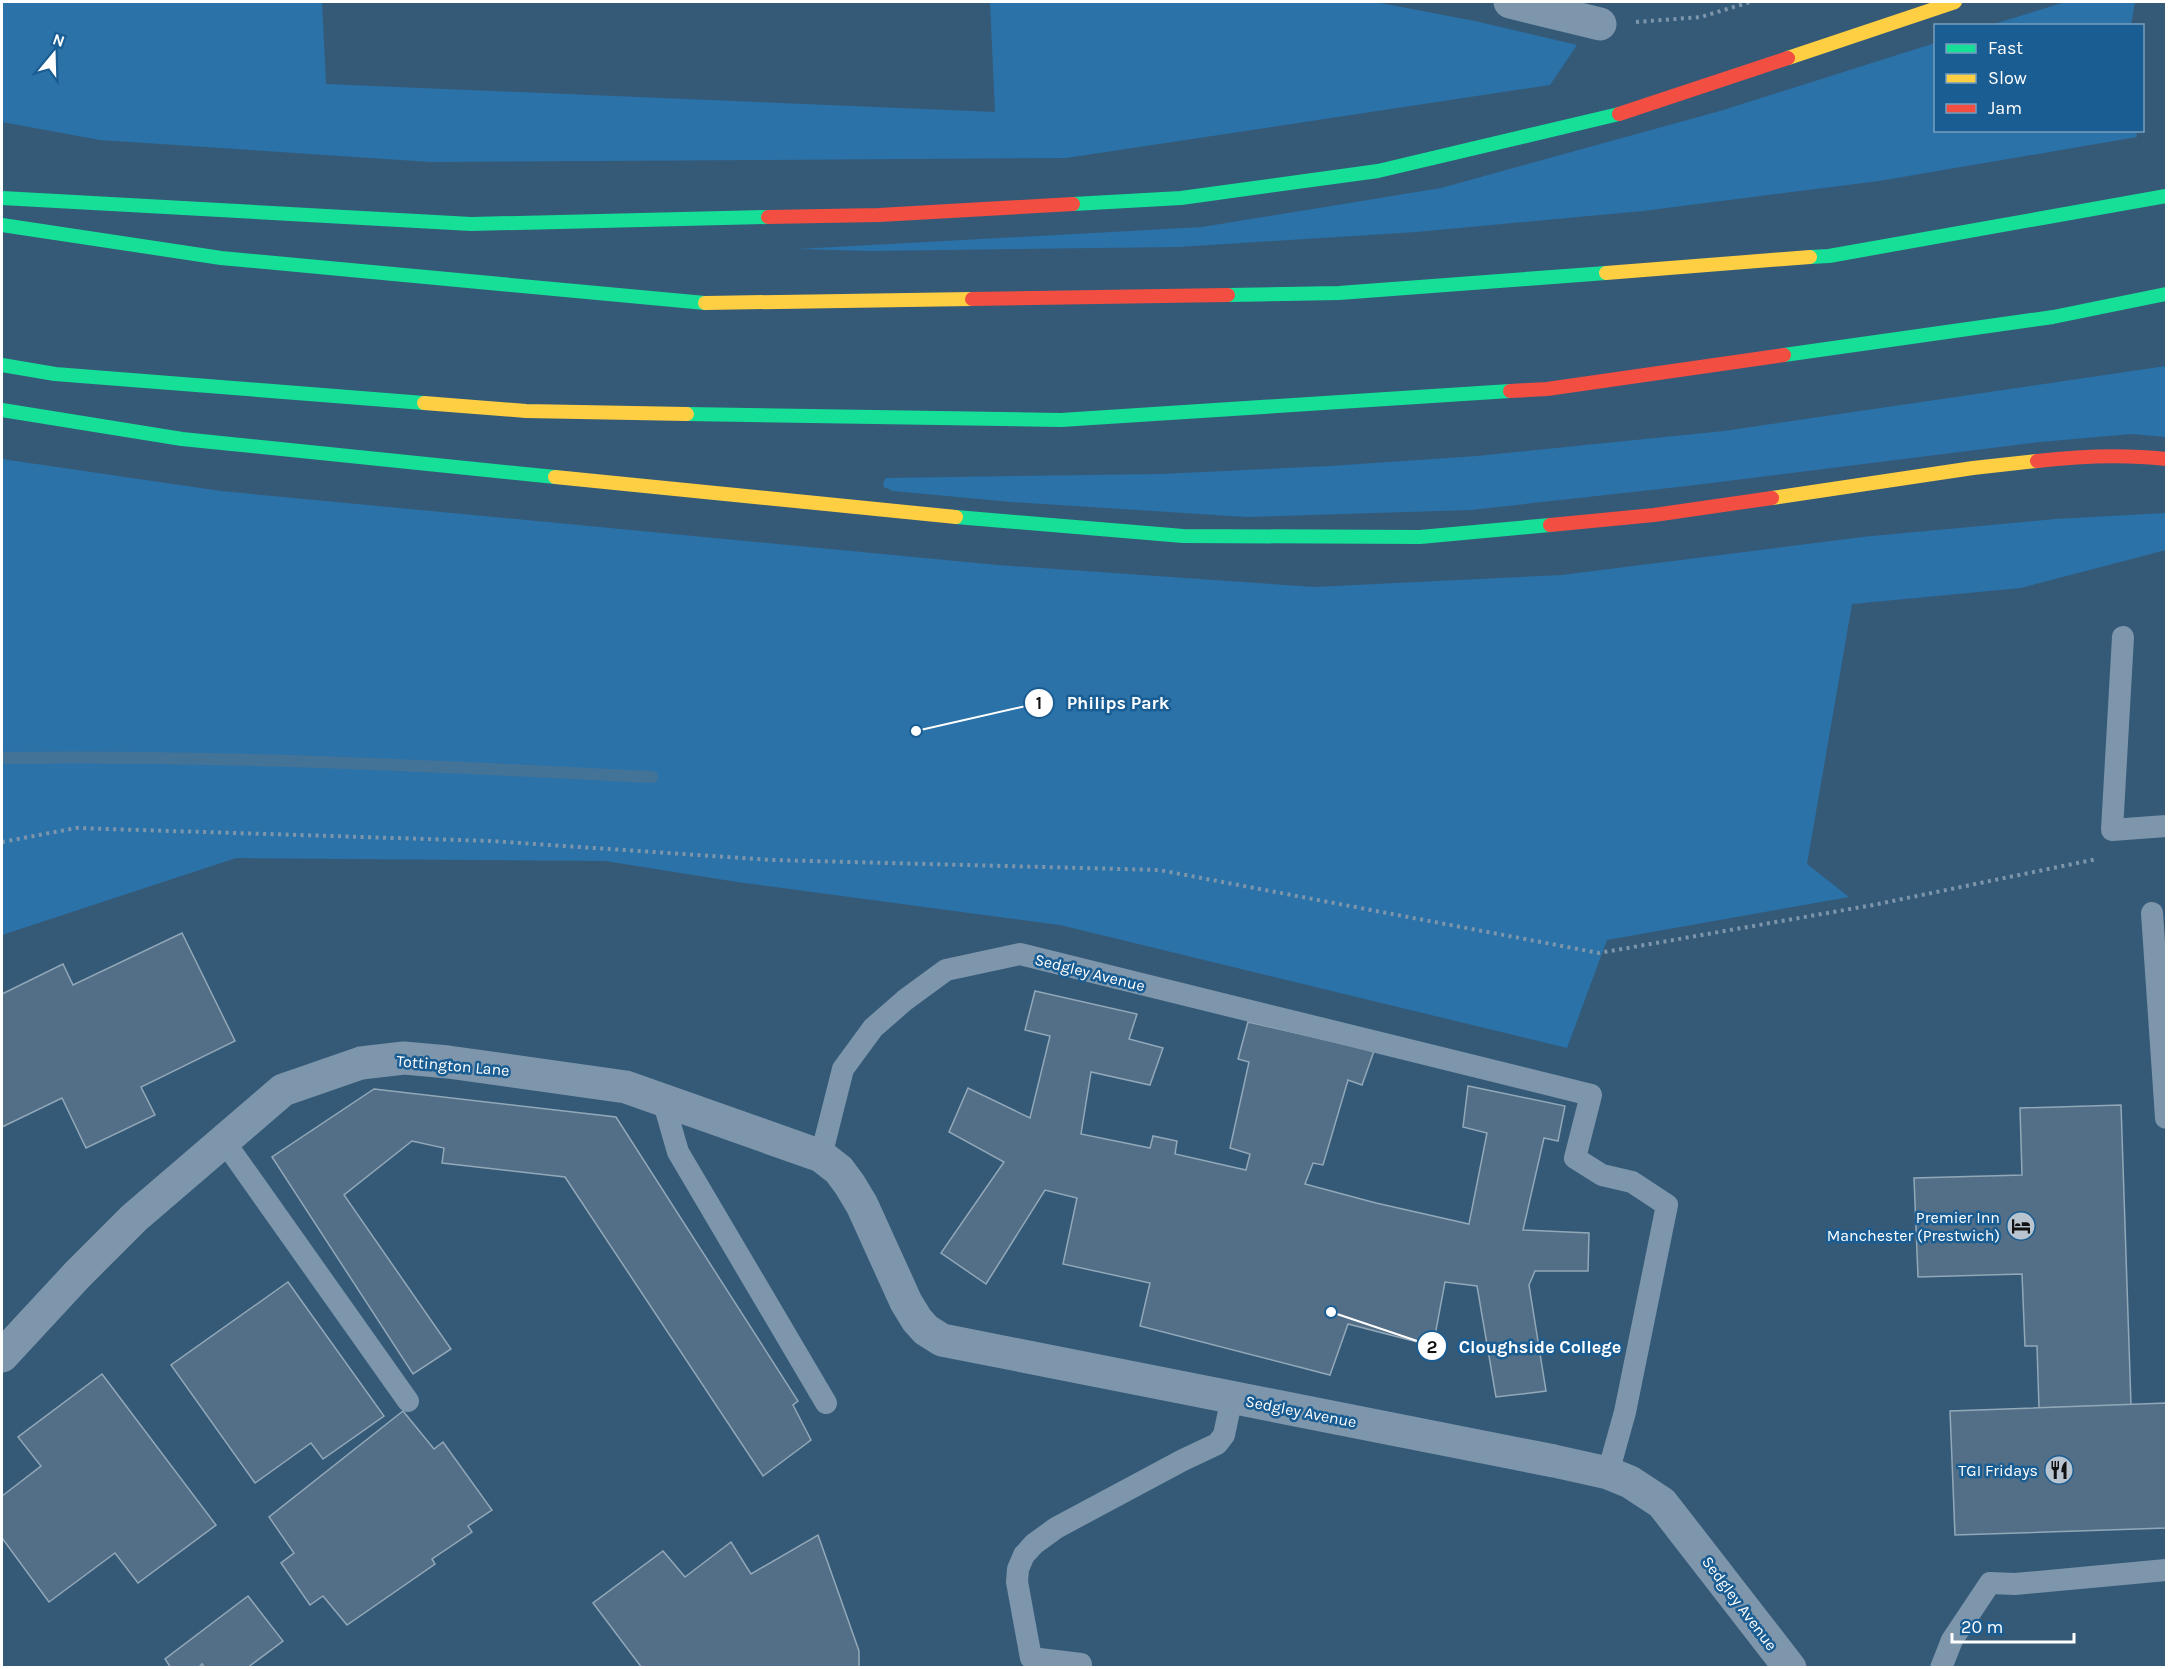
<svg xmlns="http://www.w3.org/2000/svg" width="2168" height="1669" viewBox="0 0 2168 1669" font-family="Karla,sans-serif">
  <rect width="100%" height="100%" fill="#355a78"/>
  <g fill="#2b72a8">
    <polygon points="2,2 322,2 326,84 995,112 990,2 1375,2 1475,21 1577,45 1550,85 1066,158 431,162 100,140 2,122"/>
    <polygon points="2065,2 2135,2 2131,25 1991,25"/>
    <polygon points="1935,43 1936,130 2136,130 2137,137 1879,181 1643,211 1416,232 1178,247 871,251 798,249 1202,227 1441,188 1720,111"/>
    <polygon points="2166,366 2166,437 2131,434 2040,442 1687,486 1471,510 1247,517 1011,502 893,491 884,487 883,483 886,478 1161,474 1330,466 1477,456 1724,431"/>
    <polygon points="2,459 221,491 998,565 1314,587 1562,575 1862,537 2055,519 2166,513 2166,550 2021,588 1852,604 1807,864 1849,897 1607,940 1567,1048 1060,925 737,882 605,861 236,858 2,935"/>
  </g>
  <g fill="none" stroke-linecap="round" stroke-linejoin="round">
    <path stroke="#447398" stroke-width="12" d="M2,758C218,755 436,766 652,777"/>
  </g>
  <g fill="#526f87" stroke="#92a8b8" stroke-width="1.5">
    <polygon points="182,933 235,1041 141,1087 155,1115 86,1148 62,1098 2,1127 2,994 63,964 73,985"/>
    <polygon points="1035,991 1137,1014 1129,1039 1163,1048 1150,1085 1091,1072 1081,1134 1150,1148 1153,1136 1177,1141 1175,1154 1246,1170 1250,1154 1230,1148 1249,1062 1238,1059 1248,1022 1374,1051 1362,1085 1348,1080 1323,1165 1313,1163 1305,1184 1376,1203 1469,1224 1487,1133 1463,1127 1468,1086 1565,1106 1558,1141 1544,1138 1523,1230 1589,1233 1588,1271 1535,1271 1529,1285 1546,1391 1496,1397 1477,1286 1445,1282 1433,1346 1348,1324 1330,1375 1140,1326 1150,1283 1063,1264 1077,1198 1045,1190 986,1284 941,1253 1004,1162 949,1132 968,1088 1030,1118 1050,1036 1025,1030"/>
    <polygon points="374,1089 616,1117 798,1401 793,1405 811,1440 763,1476 565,1177 442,1163 444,1148 412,1141 344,1195 451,1349 413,1374 272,1157"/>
    <polygon points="2121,1105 2131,1405 2039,1408 2037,1346 2025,1346 2022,1274 1918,1277 1914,1178 2022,1175 2020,1108"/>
    <polygon points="288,1282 384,1416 323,1459 311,1443 255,1483 171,1365"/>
    <polygon points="102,1374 216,1525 138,1583 115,1553 49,1602 2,1538 2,1496 41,1466 18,1437"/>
    <polygon points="2166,1403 2166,1528 1955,1535 1950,1411"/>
    <polygon points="403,1411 434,1449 443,1442 492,1510 468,1526 472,1532 432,1559 435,1564 347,1625 323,1596 310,1605 281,1563 294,1553 269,1517"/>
    <polygon points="818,1535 859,1651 859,1668 642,1668 593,1603 663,1551 685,1577 731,1542 751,1574"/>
    <polygon points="248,1596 283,1641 247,1668 205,1668 202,1664 198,1668 171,1668 165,1659"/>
  </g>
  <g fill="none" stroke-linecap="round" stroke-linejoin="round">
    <g stroke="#7d96ab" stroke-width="4" stroke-dasharray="3 4.5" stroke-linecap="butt">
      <polyline points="1636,22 1701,17 1750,2"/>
      <polyline points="2,842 76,828 490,841 773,860 1159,870 1599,953 1873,905 2097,859"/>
    </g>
    <g stroke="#7d96ab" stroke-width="22">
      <polyline points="2123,637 2112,830 2166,826"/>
      <polyline points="2152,913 2166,1118"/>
      <polyline points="663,1100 678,1152 826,1403"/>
      <polyline points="224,1141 408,1401"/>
      <polyline points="821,1156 843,1069 873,1028 905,1000 946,970 1020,954 1591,1095 1575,1158 1602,1175 1632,1182 1667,1205 1625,1412 1608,1473"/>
      <polyline points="1081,1664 1031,1658 1017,1582 1018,1569 1024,1555 1034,1544 1056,1528 1183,1460 1217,1444 1224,1435 1232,1397"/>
      <polyline points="1941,1668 1952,1640 1990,1583 2015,1584 2166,1570"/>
    </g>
    <g stroke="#7d96ab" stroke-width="33">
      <polyline points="1510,2 1600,24"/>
      <polyline points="2,1356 77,1275 134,1218 283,1090 361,1063 404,1058 448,1062 626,1087 821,1156 839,1170 850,1185 862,1205 906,1302 917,1320 926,1330 942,1340 1554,1461 1608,1473 1630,1482 1662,1503 1790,1668"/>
    </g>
    <g stroke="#16e098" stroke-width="14">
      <polyline points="2,198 471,224 768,217"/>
      <polyline points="1073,204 1181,198 1378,171 1619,114"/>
      <polyline points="2,225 221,258 705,303"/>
      <polyline points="1810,257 1829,256 2166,196"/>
      <polyline points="1228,295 1339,293 1606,273"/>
      <polyline points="1784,355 2053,317 2166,294"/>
      <polyline points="2,365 55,374 424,403"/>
      <polyline points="2,410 182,439 555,477"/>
      <polyline points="687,414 1061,420 1510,391"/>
      <polyline points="956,517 1183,536 1420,537 1550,525"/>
    </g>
    <g stroke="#ffcf43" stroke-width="14">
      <polyline points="1788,58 1955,2"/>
      <polyline points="1606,273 1810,257"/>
      <polyline points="705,303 972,299"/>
      <polyline points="424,403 526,411 687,414"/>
      <polyline points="555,477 956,517"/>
      <polyline points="1772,498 1973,468 2037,461"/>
    </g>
    <g stroke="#f24e42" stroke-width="14">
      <polyline points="1619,114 1788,58"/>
      <polyline points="768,217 879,215 1073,204"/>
      <polyline points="972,299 1228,295"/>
      <polyline points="1510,391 1547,389 1784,355"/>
      <path d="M2037,461C2080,456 2122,454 2166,459"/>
      <polyline points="1550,525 1654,515 1772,498"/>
    </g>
  </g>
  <defs>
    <g id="hotel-disc" transform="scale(1.5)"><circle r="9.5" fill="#b8c5d0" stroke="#1a5d93"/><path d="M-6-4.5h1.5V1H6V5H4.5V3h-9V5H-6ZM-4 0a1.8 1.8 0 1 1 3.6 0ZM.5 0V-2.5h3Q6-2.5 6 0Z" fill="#111"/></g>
    <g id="restaurant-disc" transform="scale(1.5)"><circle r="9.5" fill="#b8c5d0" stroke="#1a5d93"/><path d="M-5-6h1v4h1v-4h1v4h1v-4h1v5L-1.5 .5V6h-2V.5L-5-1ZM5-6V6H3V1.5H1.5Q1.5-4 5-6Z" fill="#111"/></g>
  </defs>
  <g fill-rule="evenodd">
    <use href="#hotel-disc" x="2021" y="1226"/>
    <use href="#restaurant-disc" x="2059" y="1470"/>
  </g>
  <g text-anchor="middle" stroke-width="5" stroke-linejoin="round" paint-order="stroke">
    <g font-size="16" fill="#fff" stroke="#1a5d93">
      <text transform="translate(1090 972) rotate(14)" y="6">Sedgley Avenue</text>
      <text transform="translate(453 1065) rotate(5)" y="6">Tottington Lane</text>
      <text transform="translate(1301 1411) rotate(11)" y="6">Sedgley Avenue</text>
      <text transform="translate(1740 1603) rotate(53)" y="6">Sedgley Avenue</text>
    </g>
    <g font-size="16" fill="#fff" stroke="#1a5d93" text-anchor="end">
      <text x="2000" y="1223">Premier Inn<tspan x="2000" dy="18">Manchester (Prestwich)</tspan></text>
      <text x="2038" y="1476">TGI Fridays</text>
    </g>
  </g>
  <path fill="none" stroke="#fff" stroke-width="2" d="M916 731L1039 703M1331 1312L1432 1346"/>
  <g fill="#fff" stroke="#1a5d93" stroke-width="2">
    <circle cx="916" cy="731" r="6"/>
    <circle cx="1331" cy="1312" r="6"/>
    <circle cx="1039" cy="703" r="15"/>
    <circle cx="1432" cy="1346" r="15"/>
  </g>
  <g font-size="18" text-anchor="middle" font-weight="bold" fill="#111">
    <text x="1039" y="709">1</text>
    <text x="1432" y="1353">2</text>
  </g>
  <g font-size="18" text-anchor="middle" font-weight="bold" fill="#fff" stroke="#1a5d93" stroke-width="5" stroke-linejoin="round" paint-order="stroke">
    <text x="1118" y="709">Philips Park</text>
    <text x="1540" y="1353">Cloughside College</text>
  </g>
  <rect width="2168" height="1669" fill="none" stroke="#ffffff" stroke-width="6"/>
  <rect x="1934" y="24" width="210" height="108" fill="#1a5d93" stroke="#769ebe" stroke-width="1.5"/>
  <rect x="1946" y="44" width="30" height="9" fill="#16e098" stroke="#769ebe" stroke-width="1.5"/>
  <text x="1988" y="54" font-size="18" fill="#ffffff">Fast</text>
  <rect x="1946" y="74" width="30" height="9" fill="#ffcf43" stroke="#769ebe" stroke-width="1.5"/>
  <text x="1988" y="84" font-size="18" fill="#ffffff">Slow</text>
  <rect x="1946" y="104" width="30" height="9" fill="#f24e42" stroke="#769ebe" stroke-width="1.5"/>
  <text x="1988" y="114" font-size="18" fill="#ffffff">Jam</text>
  <g transform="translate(54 54) rotate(19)" stroke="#1a5d93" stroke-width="4.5" paint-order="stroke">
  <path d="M0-4.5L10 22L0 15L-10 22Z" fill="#ffffff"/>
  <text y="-9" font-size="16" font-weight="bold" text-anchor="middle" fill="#ffffff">N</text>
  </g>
  <path d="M1952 1633v9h122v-9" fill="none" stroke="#ffffff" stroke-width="3"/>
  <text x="1961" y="1633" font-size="18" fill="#ffffff" stroke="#1a5d93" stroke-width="4.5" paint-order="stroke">20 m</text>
</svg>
